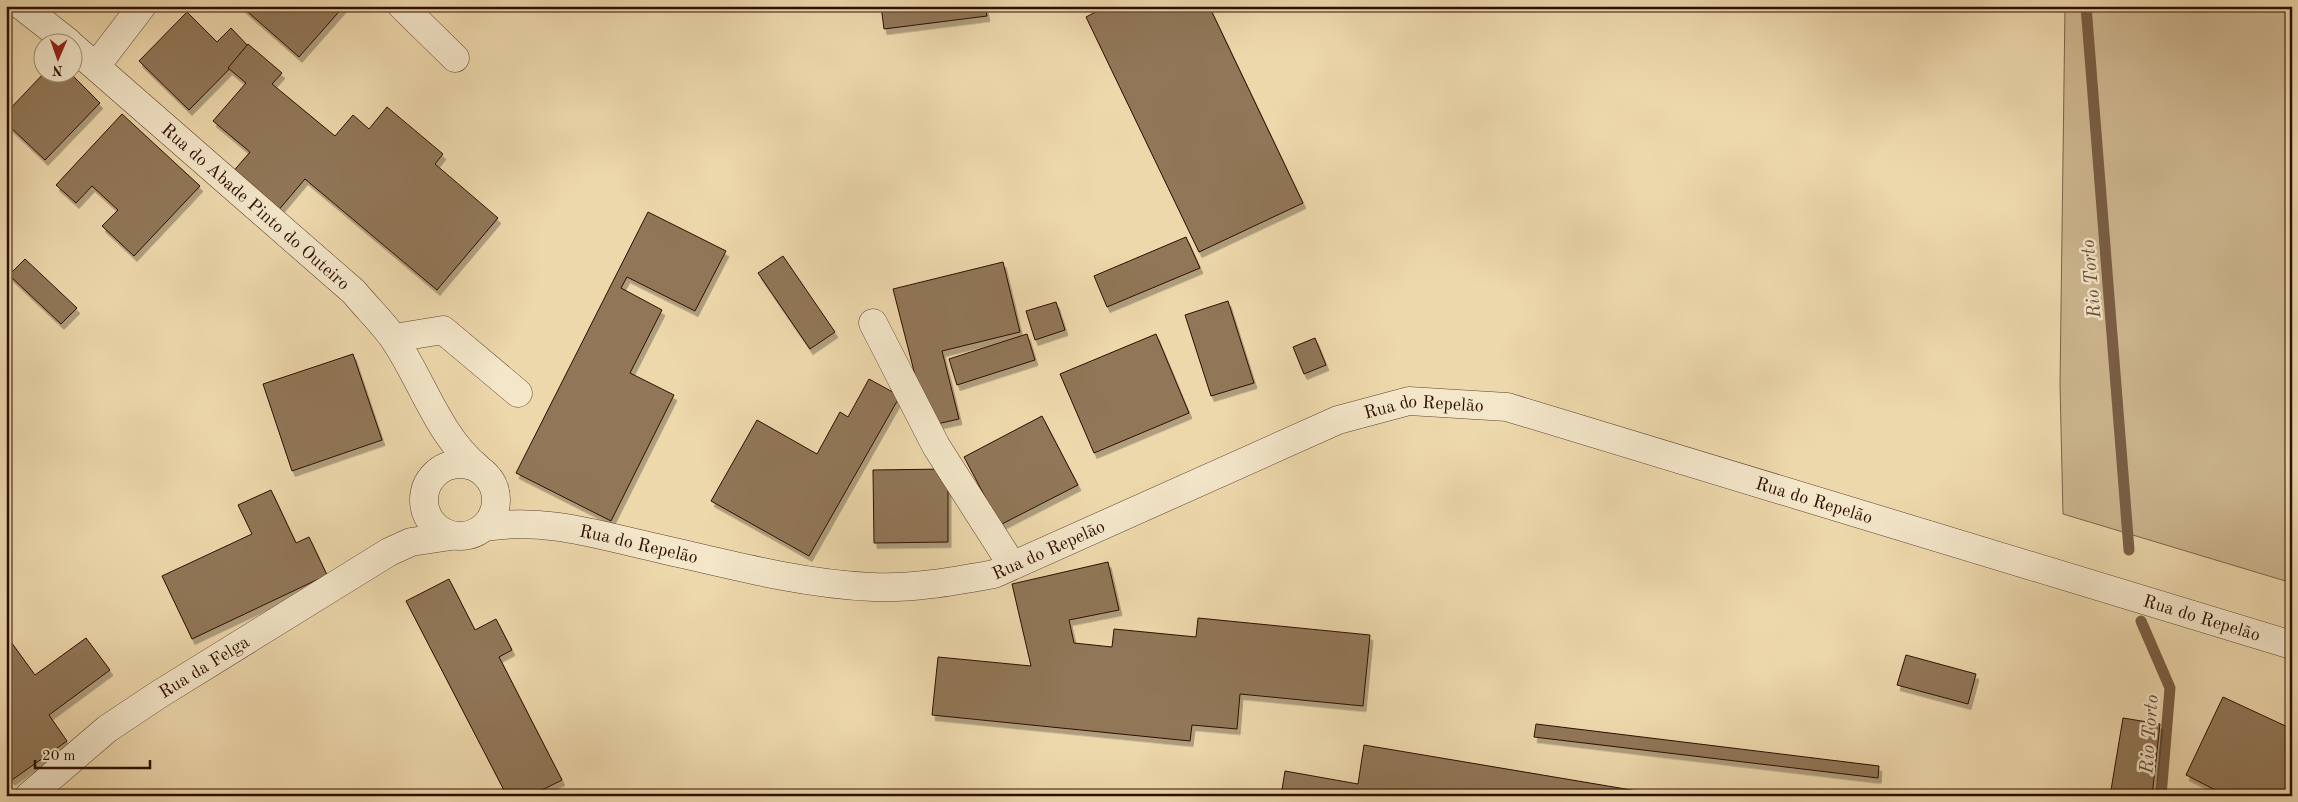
<svg xmlns="http://www.w3.org/2000/svg" width="2298" height="802" viewBox="0 0 2298 802" font-family="'Old Standard TT',serif">
  <defs>
    <filter id="shadow"><feDropShadow dx="3" dy="5.5" stdDeviation="0" flood-color="#0004"/></filter>
  </defs>
  <rect width="100%" height="100%" fill="#edd8ac"/>
  <filter id="stains"><feTurbulence type="fractalNoise" baseFrequency=".004" numOctaves="4"/><feColorMatrix values="0 0 0 0 .2 0 0 0 0 .09 0 0 0 0 .02 0 0 0 .5 -.17"/></filter>
  <radialGradient id="worn" r=".72"><stop offset=".6" stop-color="#630" stop-opacity="0"/><stop offset="1" stop-color="#630" stop-opacity=".3"/></radialGradient>
  <polygon fill="#cdb68f" stroke="#7e6248" points="2065,6 2292,6 2292,583 2063,514 2060,385"/>
  <g fill="none" stroke-linecap="round" stroke-linejoin="round">
    <g stroke="#7a5e44" stroke-width="11">
      <polyline points="2086,6 2129,550"/>
      <polyline points="2141,621 2170,688 2161,796"/>
    </g>
  </g>
  <g fill="#917759" stroke="#2e0e00" filter="url(#shadow)">
    <polygon points="241,6 344,6 299,57"/>
    <polygon points="881,6 985,6 987,16 884,29"/>
    <polygon points="1107,6 1209,6 1303,203 1199,252 1086,17"/>
    <polygon points="187,12 217,42 231,28 250,48 189,110 139,61"/>
    <polygon points="248,44 282,73 272,84 335,136 353,115 369,129 387,107 443,154 435,164 498,218 437,290 305,179 277,212 231,174 250,152 213,121 246,83 228,68"/>
    <polygon points="45,72 69,72 100,103 45,160 6,123 6,113"/>
    <polygon points="122,114 200,186 134,256 102,226 118,210 92,186 76,203 56,185"/>
    <polygon points="648,212 726,251 695,311 627,277 621,288 662,310 630,373 674,395 611,521 516,473"/>
    <polygon points="1186,237 1200,268 1107,307 1094,276"/>
    <polygon points="783,256 835,332 810,349 758,273"/>
    <polygon points="25,259 77,308 61,324 9,275"/>
    <polygon points="1003,262 1020,332 942,351 959,419 928,426 893,289"/>
    <polygon points="1228,301 1254,383 1211,396 1185,315"/>
    <polygon points="1056,302 1065,330 1035,340 1026,311"/>
    <polygon points="1027,334 1035,360 957,385 949,359"/>
    <polygon points="1156,334 1189,413 1094,453 1060,374"/>
    <polygon points="1315,338 1326,365 1304,374 1293,347"/>
    <polygon points="353,354 382,440 292,471 263,384"/>
    <polygon points="869,379 900,396 809,556 711,501 757,420 817,454 840,412 848,417"/>
    <polygon points="1042,416 1078,485 1000,525 964,457"/>
    <polygon points="948,469 948,542 874,543 873,470"/>
    <polygon points="271,490 296,543 309,537 327,575 192,639 162,576 252,534 238,505"/>
    <polygon points="1108,562 1119,610 1069,620 1074,643 1112,647 1114,629 1196,637 1198,618 1370,635 1363,706 1240,694 1237,729 1192,725 1190,741 932,715 938,657 1031,666 1012,584"/>
    <polygon points="449,579 475,630 496,619 512,650 499,657 562,780 530,796 507,796 406,601"/>
    <polygon points="6,635 35,675 86,638 110,670 49,715 67,741 12,780 6,773"/>
    <polygon points="1906,655 1976,674 1968,704 1897,685"/>
    <polygon points="2223,697 2292,729 2292,796 2227,796 2186,775"/>
    <polygon points="2123,718 2160,724 2152,796 2110,796"/>
    <polygon points="1536,724 1879,766 1878,778 1534,737"/>
    <polygon points="1364,745 1667,796 1281,796 1285,771 1358,784"/>
  </g>
  <g fill="none" stroke-linecap="round" stroke-linejoin="round">
    <g stroke="#5e402b" stroke-width="29">
      <g id="minor">
        <polyline points="22,6 68,42"/>
        <polyline points="402,6 455,58"/>
        <path id="s1" d="M72,46L354,292C367,308 383,323 394,339C423,382 438,435 478,468"/>
        <polyline points="96,66 142,6"/>
        <polyline points="873,323 936,446 1012,565"/>
        <polyline points="394,338 443,330 518,393"/>
        <circle cx="460" cy="500" r="36"/>
        <path id="s2" d="M485,527C546,517 598,535 657,548C727,564 801,584 873,587C913,589 955,581 994,574L1338,420L1409,401L1507,407L2292,645"/>
        <path id="s3" d="M29,796L107,729L158,695L389,552L411,542L451,536"/>
      </g>
    </g>
    <use href="#minor" stroke="#f3e6c9" stroke-width="28"/>
  </g>
  <g text-anchor="middle" stroke-width="5" stroke-linejoin="round" paint-order="stroke">
    <g font-size="18" fill="#2e0e00" stroke="#f3e6c9">
      <text dy="6" stroke="none"><textPath href="#s1" startOffset="244">Rua do Abade Pinto do Outeiro</textPath></text>
      <text dy="6" stroke="none"><textPath href="#s2" startOffset="981">Rua do Repelão</textPath></text>
      <text dy="6" stroke="none"><textPath href="#s2" startOffset="1386">Rua do Repelão</textPath></text>
      <text dy="6" stroke="none"><textPath href="#s2" startOffset="156">Rua do Repelão</textPath></text>
      <text dy="6" stroke="none"><textPath href="#s2" startOffset="576">Rua do Repelão</textPath></text>
      <text dy="6" stroke="none"><textPath href="#s2" startOffset="1791">Rua do Repelão</textPath></text>
      <text dy="6" stroke="none"><textPath href="#s3" startOffset="218">Rua da Felga</textPath></text>
    </g>
    <g font-size="19" font-style="italic" fill="#674a33" stroke="#f3e6c9">
      <text transform="translate(2090 279) rotate(-95)" y="7">Rio Torto</text>
      <text transform="translate(2148 734) rotate(-86)" y="7">Rio Torto</text>
    </g>
  </g>
  <rect width="2298" height="802" fill="none" stroke="#edd8ac" stroke-width="25"/>
  <rect x="8" y="8" width="2283" height="787" fill="none" stroke="#2e0e00" stroke-width="2.5"/>
  <rect x="12" y="12" width="2273" height="777" fill="none" stroke="#2e0e00"/>
  <g transform="translate(58 58) rotate(182)"><circle r="24" fill="#f3e6c9" stroke="#a49079"/>
  <path d="M0-4L9 19L0 12L-9 19Z" fill="#8f2418"/>
  <text y="-8" font-size="14" font-weight="bold" text-anchor="middle" fill="#2e0e00">N</text>
  </g>
  <path d="M35 760v8h115v-8" fill="none" stroke="#2e0e00" stroke-width="2.5"/>
  <text x="42" y="760" font-size="15" fill="#2e0e00" stroke="#f3e6c9" stroke-width="4" paint-order="stroke">20 m</text>
  <rect width="100%" height="100%" filter="url(#stains)"/>
  <rect width="100%" height="100%" fill="url(#worn)"/>
</svg>
